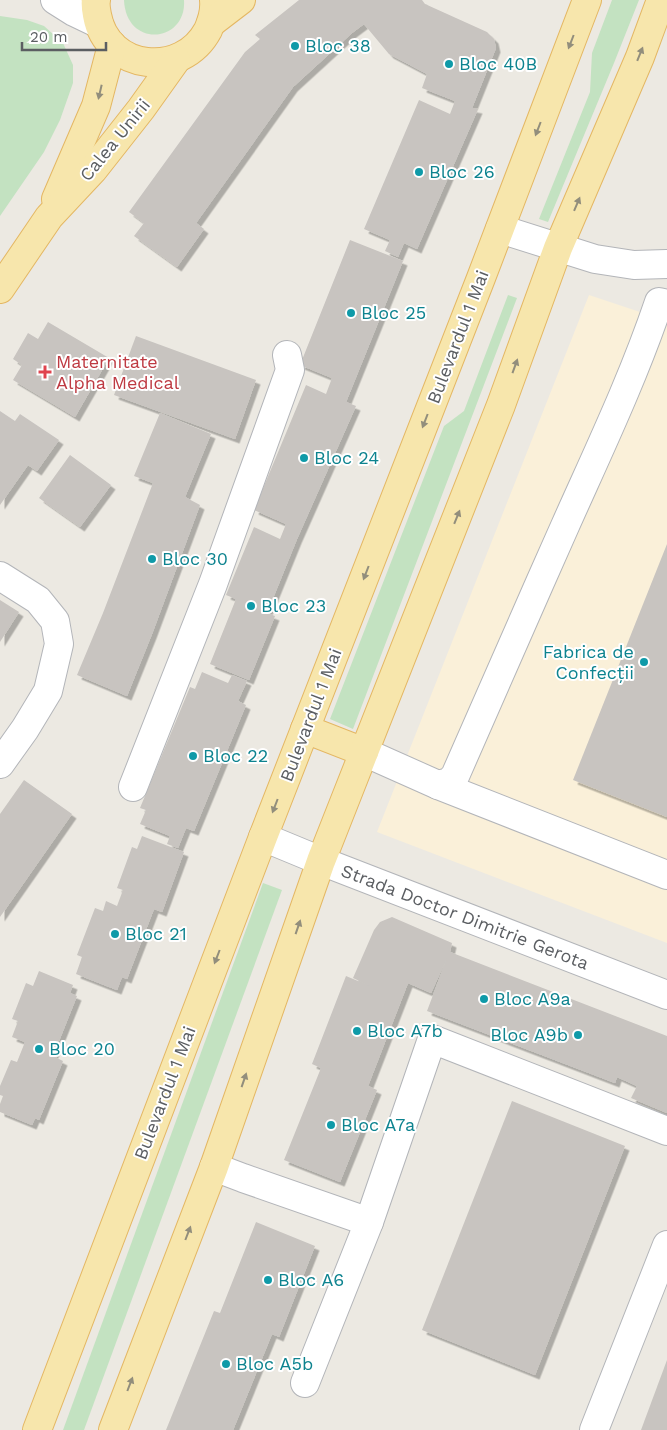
<svg xmlns="http://www.w3.org/2000/svg" width="667" height="1430" viewBox="0 0 667 1430" font-family="'Work Sans',sans-serif">
  <defs>
    <filter id="shadow"><feDropShadow dx="4.5" dy="4.5" stdDeviation="0" flood-color="#0004"/></filter>
  </defs>
  <rect width="100%" height="100%" fill="#ece9e2"/>
  <polygon fill="#faf0d9" points="589,295 667,321 667,943 377,832"/>
  <g fill="#c3e2c1">
    <path d="M124,0H184C187,43 126,49 124,0Z"/>
    <polygon points="612,0 639,0 614,63 548,222 539,219 590,92 592,53"/>
    <polygon points="0,16 27,20 44,26 63,43 73,65 73,83 60,120 44,152 0,216"/>
    <polygon points="508,295 517,298 353,729 330,719 444,426 464,411"/>
    <polygon points="263,883 282,890 84,1430 63,1430"/>
  </g>
  <g fill="#c8c4c0" filter="url(#shadow)">
    <polygon points="299,0 422,0 425,4 487,32 494,39 496,48 472,108 478,109 417,249 404,243 398,257 385,251 390,240 364,229 419,100 450,114 455,101 422,88 427,74 389,54 364,24 352,33 293,87 196,223 204,229 177,267 134,236 144,223 129,212 245,52 260,39 255,35"/>
    <polygon points="350,240 403,261 346,402 356,406 297,539 267,613 275,616 249,680 210,664 236,599 226,595 254,527 280,539 286,524 254,510 306,385 326,394 332,378 300,365"/>
    <polygon points="48,322 109,358 75,417 13,380 22,365 13,359 28,333 38,339"/>
    <polygon points="136,336 256,380 235,439 114,395"/>
    <polygon points="0,411 15,421 20,414 59,440 37,471 28,465 0,505"/>
    <polygon points="160,413 211,434 185,497 200,505 152,634 127,696 77,675 103,613 153,483 134,476"/>
    <polygon points="70,455 111,485 80,527 39,498"/>
    <polygon points="667,544 667,817 573,780"/>
    <polygon points="0,600 19,612 0,642"/>
    <polygon points="202,672 228,683 232,675 247,681 238,701 246,705 194,831 186,828 178,848 167,844 170,836 140,824 146,810 140,808 190,687 195,689"/>
    <polygon points="24,780 72,814 0,917 0,814"/>
    <polygon points="142,836 184,852 162,912 154,909 127,979 122,977 117,990 76,974 82,957 77,955 95,908 103,911 106,901 117,906 123,890 117,888 132,847 137,849"/>
    <polygon points="392,917 452,943 450,952 667,1036 667,1113 631,1098 637,1086 617,1077 615,1083 427,1011 447,958 431,993 408,983 368,1086 377,1090 340,1182 284,1160 321,1068 312,1064 346,976 370,986 353,978 374,930 380,922"/>
    <polygon points="39,971 73,985 70,993 77,996 53,1056 63,1061 39,1120 35,1118 32,1125 0,1112 0,1104 3,1096 0,1095 0,1086 11,1060 17,1062 25,1042 12,1037 18,1021 12,1019 26,983 33,986"/>
    <polygon points="512,1101 625,1146 535,1375 422,1330"/>
    <polygon points="256,1222 315,1246 279,1337 272,1334 233,1430 166,1430 214,1311 220,1313"/>
    <polygon points="667,1360 667,1430 641,1430"/>
  </g>
  <g fill="none" stroke-linecap="round" stroke-linejoin="round">
    <g stroke="#b3b5b9" stroke-width="30">
      <g id="minor">
        <polyline points="55,0 74,12 99,24"/>
        <polyline points="500,229 595,259 634,265 667,264"/>
        <polyline points="0,576 38,600 55,621 59,644 48,691 25,729 0,764"/>
        <polyline points="364,752 438,785 667,875"/>
        <path d="M438,785L449,782L455,776C492,692 528,609 565,526C598,452 633,379 659,302L667,304"/>
        <polyline points="133,787 213,584 290,370 287,355"/>
        <polyline points="263,837 321,861 667,995"/>
        <polyline points="214,1167 243,1178 369,1222"/>
        <polyline points="305,1383 369,1222 432,1039 667,1131"/>
        <polyline points="594,1430 667,1245"/>
      </g>
    </g>
    <g stroke="#e4b763" stroke-width="30">
      <g id="major">
        <path d="M96,0C95,5 96,10 97,15C107,71 182,79 208,30C212,21 215,10 214,0"/>
        <polyline points="211,23 241,0"/>
        <polyline points="56,199 96,106 112,45"/>
        <polyline points="0,289 49,217 93,170 141,109 176,60"/>
        <polyline points="305,729 364,752"/>
        <polyline points="37,1430 263,837 481,278 587,0"/>
        <polyline points="113,1430 214,1167 321,861 349,790 501,405 558,248 640,57 661,0"/>
      </g>
    </g>
    <use href="#minor" stroke="#fff" stroke-width="28"/>
    <use href="#major" stroke="#f7e6ac" stroke-width="28"/>
  </g>
  <defs><path id="oneway-solid" d="M-6-.8H1V-3.2L6.5 0L1 3.2V.8H-6Z" transform="scale(1.25)"/></defs>
  <g fill="#928e7c">
    <use href="#oneway-solid" transform="translate(571 42) rotate(111)"/>
    <use href="#oneway-solid" transform="translate(640 54) rotate(-68)"/>
    <use href="#oneway-solid" transform="translate(100 92) rotate(103)"/>
    <use href="#oneway-solid" transform="translate(538 129) rotate(111)"/>
    <use href="#oneway-solid" transform="translate(577 204) rotate(-67)"/>
    <use href="#oneway-solid" transform="translate(515 366) rotate(-70)"/>
    <use href="#oneway-solid" transform="translate(425 421) rotate(111)"/>
    <use href="#oneway-solid" transform="translate(457 517) rotate(-68)"/>
    <use href="#oneway-solid" transform="translate(366 573) rotate(111)"/>
    <use href="#oneway-solid" transform="translate(275 806) rotate(111)"/>
    <use href="#oneway-solid" transform="translate(298 927) rotate(-71)"/>
    <use href="#oneway-solid" transform="translate(217 957) rotate(111)"/>
    <use href="#oneway-solid" transform="translate(244 1080) rotate(-71)"/>
    <use href="#oneway-solid" transform="translate(188 1233) rotate(-69)"/>
    <use href="#oneway-solid" transform="translate(130 1384) rotate(-69)"/>
  </g>
  <g fill="#0f9aa8" stroke="#fff" stroke-width="2">
    <circle cx="295" cy="46" r="5"/>
    <circle cx="449" cy="64" r="5"/>
    <circle cx="419" cy="172" r="5"/>
    <circle cx="351" cy="313" r="5"/>
    <circle cx="304" cy="458" r="5"/>
    <circle cx="152" cy="559" r="5"/>
    <circle cx="251" cy="606" r="5"/>
    <circle cx="644" cy="662" r="5"/>
    <circle cx="193" cy="756" r="5"/>
    <circle cx="115" cy="934" r="5"/>
    <circle cx="484" cy="999" r="5"/>
    <circle cx="357" cy="1031" r="5"/>
    <circle cx="578" cy="1035" r="5"/>
    <circle cx="39" cy="1049" r="5"/>
    <circle cx="331" cy="1125" r="5"/>
    <circle cx="268" cy="1280" r="5"/>
    <circle cx="226" cy="1364" r="5"/>
  </g>
  <path fill="#e0444e" stroke="#fff" stroke-width="2" d="M42.5 364.5h5v5h5v5h-5v5h-5v-5h-5v-5h5z"/>
  <g text-anchor="middle" stroke-width="4" stroke-linejoin="round" paint-order="stroke">
    <g font-size="18" fill="#0d838f" stroke="#fff" text-anchor="start">
      <text x="305" y="52">Bloc 38</text>
      <text x="459" y="70">Bloc 40B</text>
      <text x="429" y="178">Bloc 26</text>
      <text x="361" y="319">Bloc 25</text>
      <text x="314" y="464">Bloc 24</text>
      <text x="162" y="565">Bloc 30</text>
      <text x="261" y="612">Bloc 23</text>
      <text x="634" y="658" text-anchor="end">Fabrica de<tspan x="634" dy="21">Confecții</tspan></text>
      <text x="203" y="762">Bloc 22</text>
      <text x="125" y="940">Bloc 21</text>
      <text x="494" y="1005">Bloc A9a</text>
      <text x="367" y="1037">Bloc A7b</text>
      <text x="568" y="1041" text-anchor="end">Bloc A9b</text>
      <text x="49" y="1055">Bloc 20</text>
      <text x="341" y="1131">Bloc A7a</text>
      <text x="278" y="1286">Bloc A6</text>
      <text x="236" y="1370">Bloc A5b</text>
    </g>
    <g font-size="18" fill="#5b5e62" stroke="#fff">
      <text transform="translate(115 140) rotate(-51)" y="6">Calea Unirii</text>
      <text transform="translate(458 337) rotate(-69)" y="6">Bulevardul 1 Mai</text>
      <text transform="translate(311 715) rotate(-69)" y="6">Bulevardul 1 Mai</text>
      <text transform="translate(465 917) rotate(21)" y="6">Strada Doctor Dimitrie Gerota</text>
      <text transform="translate(165 1093) rotate(-69)" y="6">Bulevardul 1 Mai</text>
    </g>
    <g font-size="18" fill="#be3a42" stroke="#fff" text-anchor="start">
      <text x="56" y="368">Maternitate<tspan x="56" dy="21">Alpha Medical</tspan></text>
    </g>
  </g>
  <path d="M22 42v8h84v-8" fill="none" stroke="#5b5e62" stroke-width="2.5"/>
  <text x="30" y="42" font-size="15" fill="#5b5e62" stroke="#ffffff" stroke-width="4" paint-order="stroke">20 m</text>
</svg>
